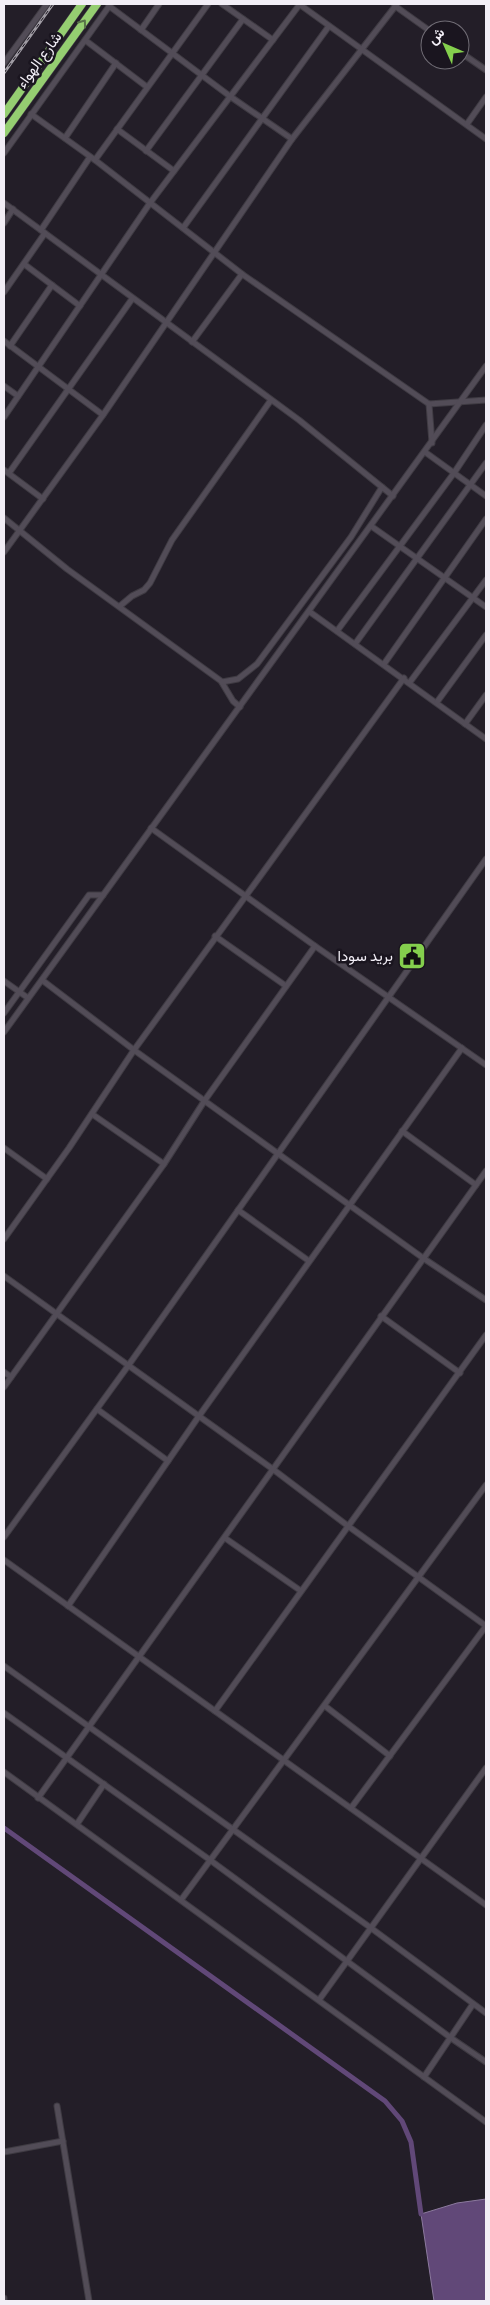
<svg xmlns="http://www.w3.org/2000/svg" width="490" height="2305" viewBox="0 0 490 2305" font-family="'Archivo Narrow',Vazirmatn,sans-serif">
  <rect width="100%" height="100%" fill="#231e28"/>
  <polygon fill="#614878" stroke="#8c7a9e" points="486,2199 486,2301 434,2301 421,2214 457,2203"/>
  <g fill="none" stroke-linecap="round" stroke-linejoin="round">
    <polyline stroke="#614878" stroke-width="5" points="4,1828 385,2101 402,2121 411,2142 421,2214"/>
    <g stroke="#3f3b43" stroke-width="7">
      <g id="minor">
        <polyline points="222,4 273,40"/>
        <polyline points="299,4 486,139"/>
        <polyline points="109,6 231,97 292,139"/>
        <polyline points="395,6 430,31"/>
        <polyline points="141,30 159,4"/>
        <polyline points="85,40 147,87"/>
        <polyline points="460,52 486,70"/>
        <polyline points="4,63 47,4"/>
        <polyline points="31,114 95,160 242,274 429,404 486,400"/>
        <polyline points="467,124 486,97"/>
        <polyline points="117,129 174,171"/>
        <polyline points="65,138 116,63"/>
        <polyline points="146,151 243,19"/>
        <polyline points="4,153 110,5"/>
        <polyline points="95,160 208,4"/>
        <polyline points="4,203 299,420 393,496"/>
        <polyline points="4,223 13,209"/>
        <polyline points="183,228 329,26"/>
        <polyline points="41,230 90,157"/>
        <polyline points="24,264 80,306"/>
        <polyline points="4,292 45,233"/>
        <polyline points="4,341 103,415"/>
        <polyline points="192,342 242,274"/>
        <polyline points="10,346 52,285"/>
        <polyline points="4,386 18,396"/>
        <polyline points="429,404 432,443"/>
        <polyline points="4,417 150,203 300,4"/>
        <polyline points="425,452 486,496"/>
        <polyline points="4,470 43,499"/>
        <polyline points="9,473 132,299"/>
        <polyline points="4,518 67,569 221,681 233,701 240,707"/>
        <polyline points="371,526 486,607"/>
        <polyline points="4,552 103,415 292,139 397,4"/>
        <polyline points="120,606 132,596 144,590 150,583 172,540 271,400"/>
        <polyline points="310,612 486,739"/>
        <polyline points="337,631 454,473 486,425"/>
        <polyline points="355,644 486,463"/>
        <polyline points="384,664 486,519"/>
        <polyline points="222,682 238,679 257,664 351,537 382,487"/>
        <polyline points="410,682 486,580"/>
        <polyline points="437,702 486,635"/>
        <polyline points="465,724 486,695"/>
        <polyline points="151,828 315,946 486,1065"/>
        <polyline points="215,936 286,986"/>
        <polyline points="42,980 134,1050 423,1258 486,1300"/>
        <polyline points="4,981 28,998"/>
        <polyline points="4,1013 89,895 103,895"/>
        <polyline points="4,1032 486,366"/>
        <polyline points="92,1114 164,1164"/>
        <polyline points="402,1131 476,1185"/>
        <polyline points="4,1148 47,1179"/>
        <polyline points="238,1210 309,1261"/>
        <polyline points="4,1239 69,1148 134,1050 404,678"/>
        <polyline points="4,1276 274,1470 348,1526 486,1626"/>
        <polyline points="381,1316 460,1373"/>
        <polyline points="4,1372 11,1377"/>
        <polyline points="4,1387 164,1164 205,1100 315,946"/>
        <polyline points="97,1409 168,1461"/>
        <polyline points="4,1537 128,1366 486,859"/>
        <polyline points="225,1538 301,1591"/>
        <polyline points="4,1560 486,1905"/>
        <polyline points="68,1606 199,1416 462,1048"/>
        <polyline points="4,1666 371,1928 486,2013"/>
        <polyline points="325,1706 390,1756"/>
        <polyline points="215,1711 486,1335"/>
        <polyline points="4,1713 210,1860 451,2038 486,2062"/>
        <polyline points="4,1772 486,2122"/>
        <polyline points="38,1798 486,1171"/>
        <polyline points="351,1808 486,1626"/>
        <polyline points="77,1824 104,1784"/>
        <polyline points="181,1900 486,1485"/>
        <polyline points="319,2000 486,1768"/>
        <polyline points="424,2077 473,2004"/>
        <polyline points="57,2106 89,2301"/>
        <polyline points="4,2152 63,2141"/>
        <polyline points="4,2298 4,2301"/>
      </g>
    </g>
    <g stroke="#3f3b43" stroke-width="9">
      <g id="highway">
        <polyline points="4,114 82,4"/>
        <polyline points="4,133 97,4"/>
      </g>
    </g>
    <use href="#minor" stroke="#524c57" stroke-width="5"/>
    <use href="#highway" stroke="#95ce71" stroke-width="8"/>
    <g stroke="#a09ca4" stroke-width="3">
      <polyline id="rail" points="4,73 53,4"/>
    </g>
    <use href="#rail" stroke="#1a151f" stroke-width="1" stroke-dasharray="4" stroke-linecap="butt"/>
  </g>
  <defs><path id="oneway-chevron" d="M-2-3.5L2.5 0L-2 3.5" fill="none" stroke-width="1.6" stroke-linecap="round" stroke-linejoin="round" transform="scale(1.25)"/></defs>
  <use stroke="#587248" href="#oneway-chevron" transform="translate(83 23) rotate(-54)"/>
  <defs>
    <g id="civic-square" transform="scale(1.4375)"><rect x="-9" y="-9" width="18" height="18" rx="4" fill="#84cf4d" stroke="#1a151f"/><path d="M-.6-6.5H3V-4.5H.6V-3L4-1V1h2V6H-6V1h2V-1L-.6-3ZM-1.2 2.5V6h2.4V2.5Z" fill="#111"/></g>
  </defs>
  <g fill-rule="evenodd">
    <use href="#civic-square" x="412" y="956"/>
  </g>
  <g text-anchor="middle" stroke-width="5" stroke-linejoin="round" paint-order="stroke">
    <g font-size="15" fill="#f2eef6" stroke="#1a151f">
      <text transform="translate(39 60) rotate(-54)" y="5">شارع الهواء</text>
    </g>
    <g font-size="15" fill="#f2eef6" stroke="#1a151f" text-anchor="end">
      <text x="393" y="961">بريد سودا</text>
    </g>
  </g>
  <rect width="490" height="2305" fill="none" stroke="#f2eef6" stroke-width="10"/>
  <g transform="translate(445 45) rotate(315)"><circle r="24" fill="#1a151f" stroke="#706c75"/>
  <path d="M0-4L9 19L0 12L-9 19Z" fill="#84cf4d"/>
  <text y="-8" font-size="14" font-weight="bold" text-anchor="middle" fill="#f2eef6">ش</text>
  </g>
</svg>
